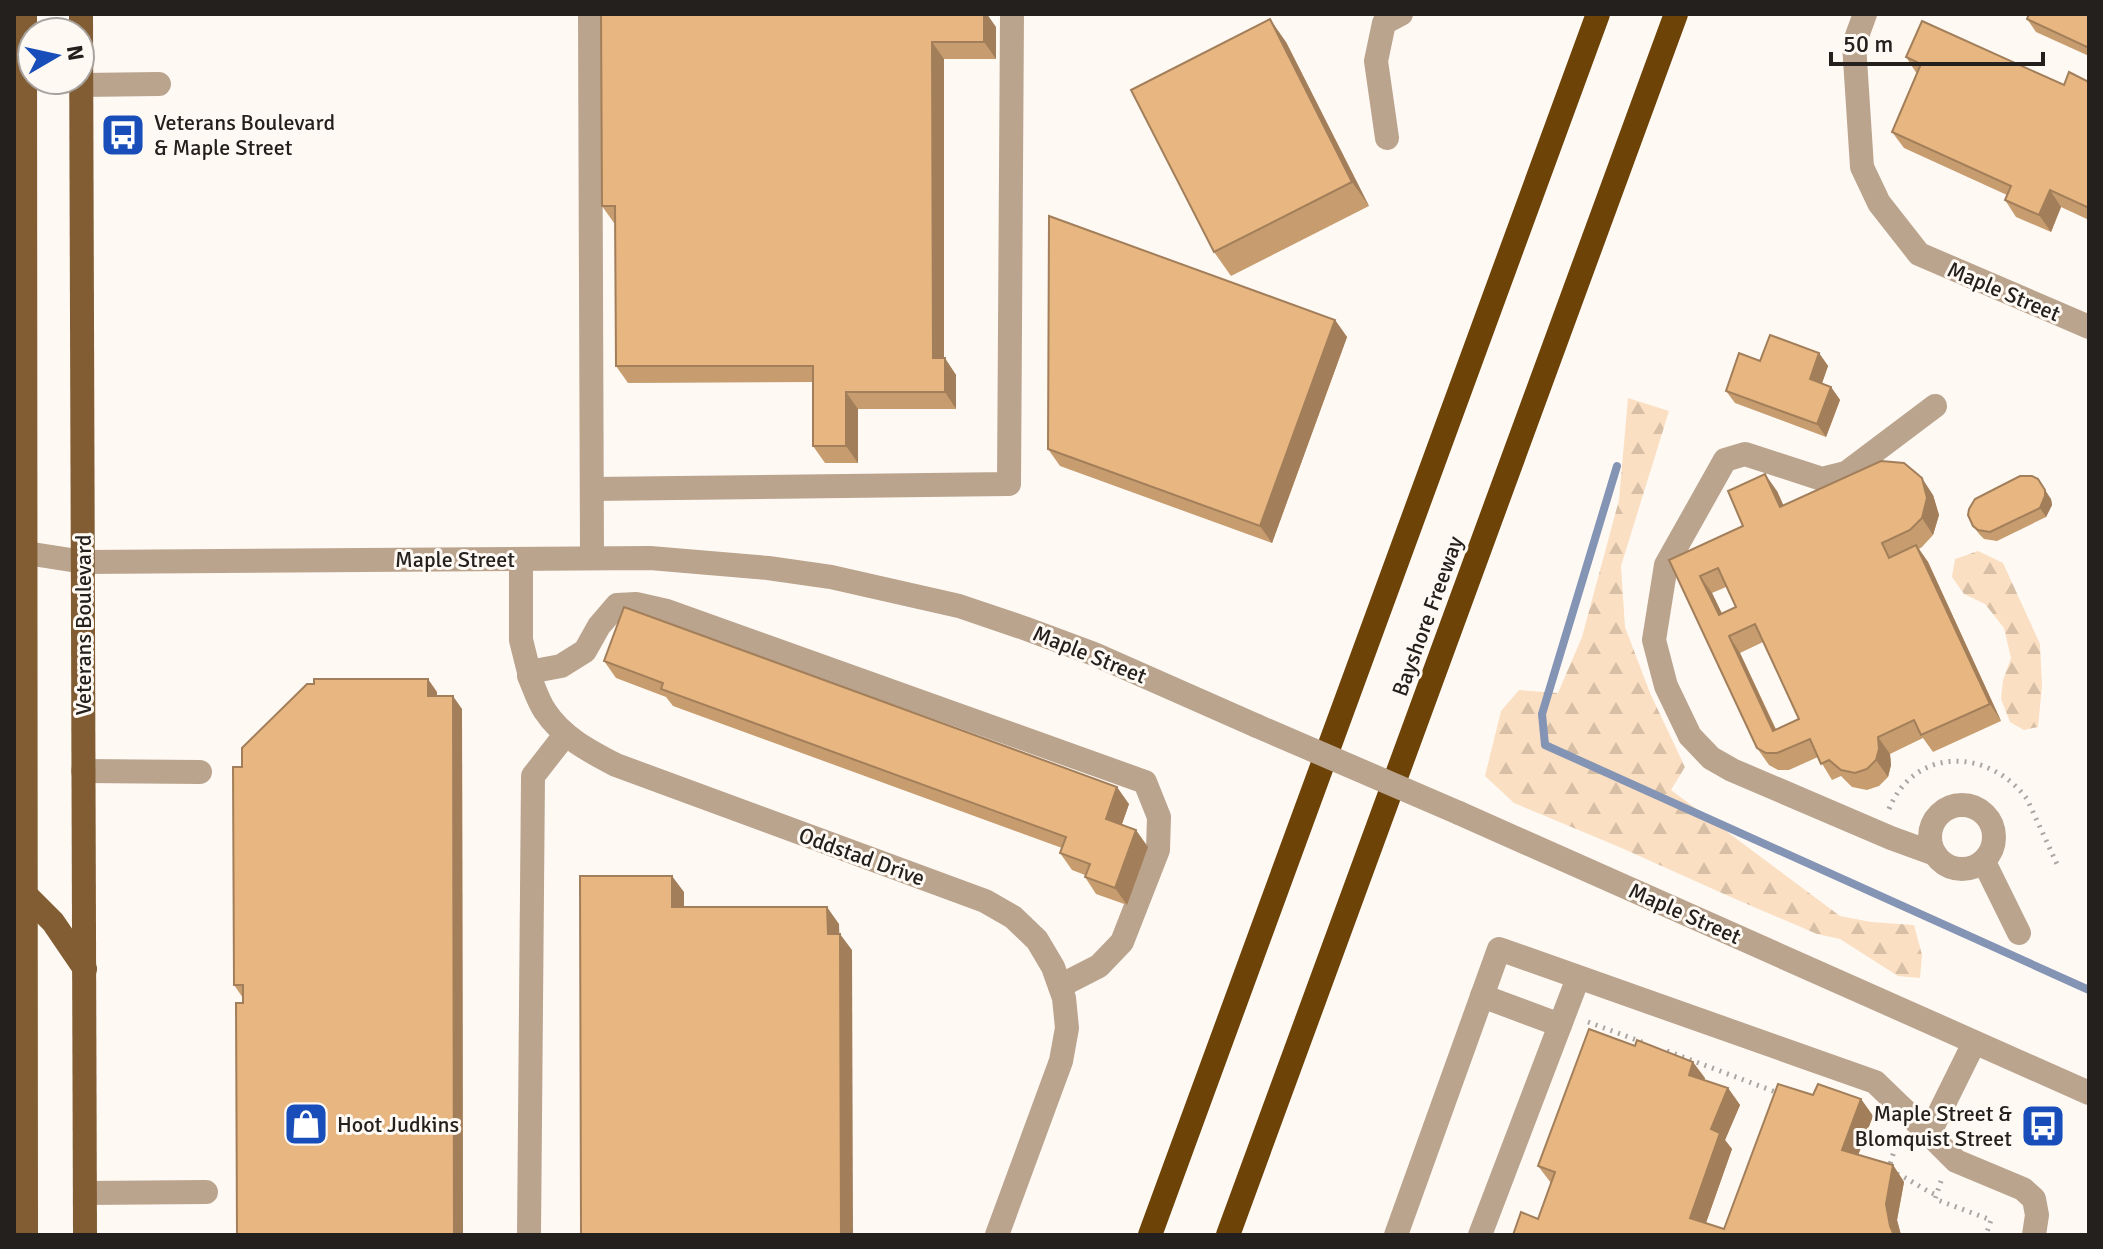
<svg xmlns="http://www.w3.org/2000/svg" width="2103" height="1249" viewBox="0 0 2103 1249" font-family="Signika,sans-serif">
  <defs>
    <pattern id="forest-firs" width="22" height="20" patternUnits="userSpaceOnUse" patternTransform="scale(2)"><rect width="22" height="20" fill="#fbdfc2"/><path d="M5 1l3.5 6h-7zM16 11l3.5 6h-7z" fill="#d7bfa6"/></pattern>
  </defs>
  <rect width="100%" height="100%" fill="#fff9f4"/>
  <g fill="url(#forest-firs)">
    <polygon points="1628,398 1669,411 1621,566 1625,627 1650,693 1685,767 1671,790 1840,916 1871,922 1914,925 1922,955 1920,978 1898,976 1840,939 1817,934 1733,898 1617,846 1514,803 1485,776 1501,711 1519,690 1558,693 1582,637 1619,500"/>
    <polygon points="1978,551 2003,563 2040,644 2042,686 2038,727 2024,730 2010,722 2001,699 2003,680 2011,658 2004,628 1985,604 1964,594 1952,577 1955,559"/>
  </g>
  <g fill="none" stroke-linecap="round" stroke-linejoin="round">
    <polyline stroke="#8394b4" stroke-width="8" points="1617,466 1542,714 1545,745 2089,990"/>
    <g stroke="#aba6a2" stroke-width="5" stroke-dasharray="2 6" stroke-linecap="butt">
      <path d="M1889,809C1915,746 1989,748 2027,799L2057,864"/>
      <polyline points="1588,1022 1642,1042"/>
      <polyline points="1667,1051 1781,1094"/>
      <polyline points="1888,1171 1898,1138"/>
      <path d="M1897,1174C1912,1180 1921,1189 1937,1195"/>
      <polyline points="1941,1181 1935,1199 1991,1220 1986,1235"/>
    </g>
    <g stroke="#baa48e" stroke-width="24">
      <polyline points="590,14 592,558"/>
      <polyline points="1865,14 1854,44 1862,167 1879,203 1919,254 2089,327"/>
      <polyline points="81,85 159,84"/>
      <polyline points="1387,138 1376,61 1384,23 1401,14"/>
      <polyline points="592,489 1009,484 1012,14"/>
      <polyline points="14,548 26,553 84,562 650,558 768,568 831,577 959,606 1024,628 1094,654 1257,726"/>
      <path d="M521,559V640L529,672V676C534,687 538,701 545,711C562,737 589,751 616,765L985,901L1013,917L1037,940L1053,967L1064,998L1067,1028L1061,1061L997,1235"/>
      <polyline points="529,672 561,666 585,651 599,626 617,605 636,604 667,611 1145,782 1159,817 1158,850 1122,942 1099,966 1060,986"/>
      <polyline points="83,771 200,772"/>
      <circle cx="1962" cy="837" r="32"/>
      <polyline points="1459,813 2089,1093"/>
      <polyline points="1935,854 1891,838 1732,770 1711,758 1690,736 1666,686 1654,640 1666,565 1725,460 1745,454 1822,479 1846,473 1935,406"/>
      <polyline points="1984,862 2019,933"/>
      <polyline points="1482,996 1560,1025"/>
      <polyline points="1929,1134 1956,1161 2023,1189 2034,1199 2037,1215 2034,1235"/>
      <polyline points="85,1193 206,1192"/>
      <polyline points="529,1235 533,776 565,735"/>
      <polyline points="1396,1235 1499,949 1875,1082 1929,1134 1974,1043"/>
      <polyline points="1480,1235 1578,978"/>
    </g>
    <g stroke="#825d33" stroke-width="24">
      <polyline points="25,14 26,1235"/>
      <polyline points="81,14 85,1235"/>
      <polyline points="25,894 53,922 85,969"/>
    </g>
    <g stroke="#6d4307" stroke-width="24">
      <polyline points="1150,1235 1598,14"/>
      <polyline points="1228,1235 1676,14"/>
    </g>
    <polyline stroke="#baa48e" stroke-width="24" points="1257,726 1459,813"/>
  </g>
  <g fill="#c79d6f" fill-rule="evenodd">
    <polygon points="601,14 996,27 996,59 944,59 944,358 956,375 956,409 858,409 858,463 825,463 813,446 813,382 628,383 616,366 615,223 614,223 602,206"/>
    <polygon points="2089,14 2089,56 2036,32 2027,19"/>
    <polygon points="1286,42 1369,206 1231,276 1214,252"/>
    <polygon points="1906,57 2064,85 2089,82 2089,220 2061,207 2051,232 2016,217 2005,200 2007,195 1904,148 1892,132 1917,74"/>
    <polygon points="1335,320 1347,337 1272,543 1060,466 1048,449"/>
    <polygon points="1819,353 1828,366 1822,383 1831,387 1840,400 1826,437 1735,403 1726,391 1760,361"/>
    <path d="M1777,491L1783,505L1933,495L1939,515L1933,535L1922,547L1919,549L1928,562L2001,721L1933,752L1923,738L1890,754L1891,765L1888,777L1879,786L1867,790L1852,787L1841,776L1832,780L1818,757L1789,770H1778L1769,765L1757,748L1669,560L1743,526ZM1726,587L1736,607L1722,614L1712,593ZM1763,642L1799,719L1776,729L1740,653Z"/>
    <polygon points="2051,499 2052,505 2046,517 1997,541 1984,539 1980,535 1973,526"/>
    <polygon points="604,661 1129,804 1122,824 1148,847 1127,905 1096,894 1085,877 1085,875 1072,870 1060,853 1062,848 673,706 666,697 616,678"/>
    <polygon points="437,692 437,696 462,709 463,1235 237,1235 243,998 234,985 242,767"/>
    <polygon points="1705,1078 1704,1080 1728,1088 1740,1105 1725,1140 1732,1149 1706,1223 1724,1229 1813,1095 1861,1099 1873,1116 1858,1155 1893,1165 1904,1182 1897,1220 1901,1235 1513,1235 1538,1219 1551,1183 1538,1166"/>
  </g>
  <g fill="#a27f5a">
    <polygon points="984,14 987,14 996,27 996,59 984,42"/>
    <polygon points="1270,19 1286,42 1369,206 1352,182"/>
    <polygon points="932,42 944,59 944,375 933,358"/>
    <polygon points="2050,190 2061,207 2051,232 2039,215"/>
    <polygon points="1335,320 1347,337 1272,543 1260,526"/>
    <polygon points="1819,353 1828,366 1819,392 1810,379"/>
    <polygon points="945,358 956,375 956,409 945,392"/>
    <polygon points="1831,387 1840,400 1826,437 1817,424"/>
    <polygon points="846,392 858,409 858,463 846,446"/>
    <polygon points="1765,474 1777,491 1792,524 1780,507"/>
    <polygon points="1922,478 1933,495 1939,515 1933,535 1922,518"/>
    <polygon points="2038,479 2051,499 2052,505 2046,517 2040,508"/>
    <polygon points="1916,545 1928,562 2001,721 1990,704"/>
    <polygon points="1700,576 1712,593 1731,632 1719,615"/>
    <polygon points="1729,636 1740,653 1784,748 1773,731"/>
    <polygon points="428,679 437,692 437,709 428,696"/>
    <polygon points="453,696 462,709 463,1235 454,1235"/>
    <polygon points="1878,737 1890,754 1891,765 1888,777 1876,760"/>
    <polygon points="1117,787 1129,804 1118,835 1106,819"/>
    <polygon points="1136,830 1148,847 1127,905 1115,888"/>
    <polygon points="672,876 684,892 684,924 672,907"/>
    <polygon points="827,907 839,924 840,951 828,934"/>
    <polygon points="840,934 852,950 853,1235 841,1235"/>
    <polygon points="1693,1062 1705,1078 1700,1092 1689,1075"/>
    <polygon points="1728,1088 1740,1105 1725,1140 1732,1149 1702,1234 1690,1218 1711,1129"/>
    <polygon points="1861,1099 1873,1116 1854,1166 1842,1150"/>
    <polygon points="1893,1165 1904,1182 1897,1220 1901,1235 1894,1235 1890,1226 1886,1204"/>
  </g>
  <g fill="#e7b681" stroke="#a27f5a" stroke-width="2" fill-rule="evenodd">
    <polygon points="601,14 984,14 984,42 932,42 933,358 945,358 945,392 846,392 846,446 813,446 813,366 616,366 615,206 602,206"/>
    <polygon points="2029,14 2089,14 2089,48 2027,19"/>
    <polygon points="1270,19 1352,182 1214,252 1131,90"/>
    <polygon points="1922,21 2064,85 2069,72 2089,82 2089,208 2050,190 2039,215 2005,200 2011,186 1892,132 1921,64 1906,57"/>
    <polygon points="1049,216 1335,320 1260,526 1048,449"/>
    <polygon points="1770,335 1819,353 1810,379 1831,387 1817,424 1726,391 1739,353 1760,361"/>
    <path d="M1881,461L1904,463L1922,478L1927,498L1922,518L1910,530L1882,543L1889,558L1916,545L1990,704L1921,735L1914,720L1878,737L1879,749L1876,760L1867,769L1855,773L1841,770L1829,760L1821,764L1810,739L1777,753H1766L1757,748L1669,560L1743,526L1728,491L1765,474L1780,507ZM1718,568L1736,607L1719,615L1700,576ZM1755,624L1799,719L1773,731L1729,636Z"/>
    <polygon points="2020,476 2032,476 2038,479 2045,490 2045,496 2040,508 1990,532 1978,530 1973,526 1968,515 1969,509 1975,499"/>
    <polygon points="624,607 1117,787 1106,819 1136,830 1115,888 1085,877 1090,864 1060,853 1066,837 661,689 663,683 604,661"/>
    <polygon points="314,679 428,679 428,696 453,696 454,1235 237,1235 236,1003 243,1003 243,985 234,985 233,767 242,767 242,748 307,684 314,684"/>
    <polygon points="580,876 672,876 672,907 827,907 828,934 840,934 841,1235 581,1235"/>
    <polygon points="1589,1029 1635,1046 1637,1040 1693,1062 1689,1075 1728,1088 1711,1129 1720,1133 1690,1218 1724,1229 1778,1084 1813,1095 1818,1084 1861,1099 1842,1150 1893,1165 1886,1204 1890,1226 1894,1235 1513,1235 1521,1212 1538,1219 1555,1172 1538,1166"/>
  </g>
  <defs>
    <g id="bus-square" transform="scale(2.3)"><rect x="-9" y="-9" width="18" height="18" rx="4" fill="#194eba" stroke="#fff9f4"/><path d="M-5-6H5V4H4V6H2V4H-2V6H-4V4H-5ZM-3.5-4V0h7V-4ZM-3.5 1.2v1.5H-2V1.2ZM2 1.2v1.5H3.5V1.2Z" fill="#fff"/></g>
    <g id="shop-square" transform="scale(2.3)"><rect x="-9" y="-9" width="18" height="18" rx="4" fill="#194eba" stroke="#fff9f4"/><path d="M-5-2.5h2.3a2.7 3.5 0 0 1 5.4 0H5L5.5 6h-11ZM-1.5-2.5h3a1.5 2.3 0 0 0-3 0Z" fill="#fff"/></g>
  </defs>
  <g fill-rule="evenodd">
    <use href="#bus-square" x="123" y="135"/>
    <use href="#shop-square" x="306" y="1124"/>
    <use href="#bus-square" x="2043" y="1126"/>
  </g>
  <g text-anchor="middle" stroke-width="6" stroke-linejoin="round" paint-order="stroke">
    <g font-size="22" fill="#23201d" stroke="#fff9f4" text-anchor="start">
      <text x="154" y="130">Veterans Boulevard<tspan x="154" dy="25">&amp; Maple Street</tspan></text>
      <text x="2012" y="1121" text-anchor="end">Maple Street &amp;<tspan x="2012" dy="25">Blomquist Street</tspan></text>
      <text x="337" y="1132">Hoot Judkins</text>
    </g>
    <g font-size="22" fill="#23201d" stroke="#fff9f4">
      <text transform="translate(2004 291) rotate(23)" y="8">Maple Street</text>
      <text x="455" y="567">Maple Street</text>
      <text transform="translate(1427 616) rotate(-70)" y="8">Bayshore Freeway</text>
      <text transform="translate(83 625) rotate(-90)" y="8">Veterans Boulevard</text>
      <text transform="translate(1090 654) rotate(22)" y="8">Maple Street</text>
      <text transform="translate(862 856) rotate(20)" y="8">Oddstad Drive</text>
      <text transform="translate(1685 913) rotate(24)" y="8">Maple Street</text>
    </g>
  </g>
  <rect width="2103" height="1249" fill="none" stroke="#23201d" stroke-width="32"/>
  <g transform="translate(56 56) rotate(81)"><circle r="38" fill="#fff9f4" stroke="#a7a29e" stroke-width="2"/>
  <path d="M0-6L14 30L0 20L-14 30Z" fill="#194eba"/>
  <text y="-12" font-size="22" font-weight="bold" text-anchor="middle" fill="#23201d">N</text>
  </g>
  <path d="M1831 52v12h212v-12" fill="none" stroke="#23201d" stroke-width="4"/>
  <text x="1843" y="52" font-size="24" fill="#23201d" stroke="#fff9f4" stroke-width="6" paint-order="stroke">50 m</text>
</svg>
